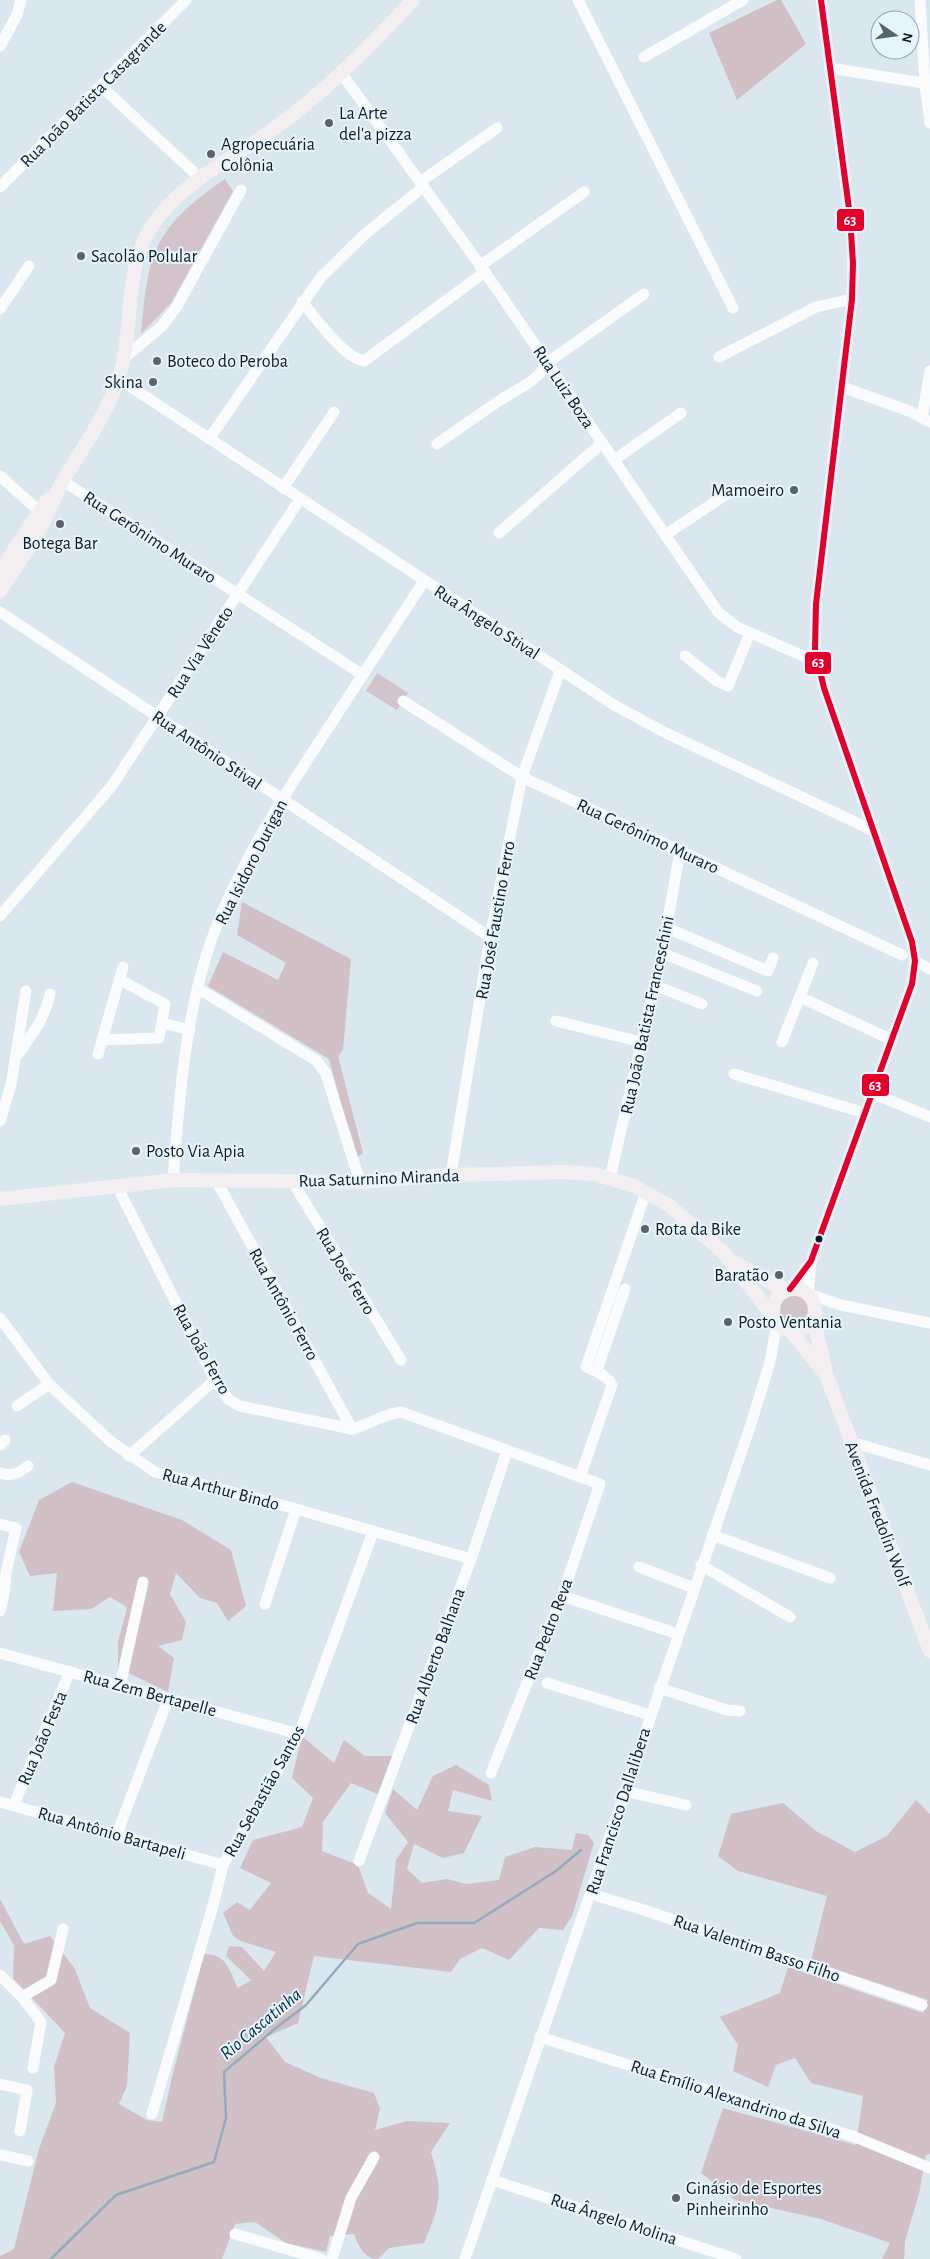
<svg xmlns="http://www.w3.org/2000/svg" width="930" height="2259" viewBox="0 0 930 2259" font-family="'Alegreya Sans',sans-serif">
  <rect width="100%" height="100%" fill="#dae7ef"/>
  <g fill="#d2c4ca">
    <path d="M225,179L233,191L171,303L141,334C148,251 154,228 225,179Z"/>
    <polygon points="377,673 408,693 397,710 366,691"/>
    <circle cx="794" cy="1309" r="17"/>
  </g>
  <g fill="#d1c0c5">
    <polygon points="777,0 781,0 806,44 737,100 709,33"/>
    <polygon points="242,902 351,959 343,1050 338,1056 363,1153 356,1158 329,1059 208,986 223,952 278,980 286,963 237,935"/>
    <polygon points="72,1482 182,1520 231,1550 246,1606 228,1621 217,1603 200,1598 176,1573 170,1594 186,1622 182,1640 158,1646 174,1658 168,1692 118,1668 118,1642 127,1607 110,1597 91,1609 53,1611 57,1573 30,1576 19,1552 39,1500"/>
    <path d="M302,1736L334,1763L344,1740L365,1756H398L378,1794L351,1783L323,1822L322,1851L358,1865L368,1893L391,1909L396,1860L408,1842L385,1813L393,1789L417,1810L433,1776L456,1765L489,1785L492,1801L453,1790L448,1811L482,1816L464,1853L443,1858L414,1844L407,1869L422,1883L447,1879L466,1884L499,1880L505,1857L535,1847L572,1850L576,1833L588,1835L594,1843L572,1916L563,1930L539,1928L509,1960L482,1948L460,1959L451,1972L314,1956L298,2023L266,2037L285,2062L321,2078L374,2093L380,2109L375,2130L407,2121L450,2123L431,2152C444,2194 440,2204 424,2243L389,2248L378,2259C364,2259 358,2245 354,2234L330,2236L326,2252L286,2243L255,2222L235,2224L222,2259H0V2256L14,2249L39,2149L56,2103L54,2067L65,2033L13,1978L14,1945L0,1921V1899L24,1944L50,1936L75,1969L90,2008L130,2033L127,2086L119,2104L147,2120L162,2122L172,2077L204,1954C228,1955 228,1968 238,1988L251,1980L226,1956L229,1946L242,1947L264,1971L276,1952L241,1941L233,1936L223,1913L237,1902L250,1910L271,1883L240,1868L253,1840L302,1827L313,1798L292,1778Z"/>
    <polygon points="916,1800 930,1814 930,2154 926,2155 919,2194 905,2241 904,2259 882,2259 890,2243 821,2219 735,2200 701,2173 723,2108 856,2145 863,2096 811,2083 795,2058 776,2065 768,2087 733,2071 738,2045 720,2017 780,1993 788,1967 923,2013 928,2000 811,1961 827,1896 738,1871 718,1856 731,1814 783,1803 816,1831 855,1852 887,1836"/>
  </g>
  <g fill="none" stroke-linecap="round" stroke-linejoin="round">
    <polyline stroke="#91acbd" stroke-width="2.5" points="51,2259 116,2195 214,2162 226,2118 224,2072 277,2027 306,2005 358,1944 417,1923 474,1923 556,1871 581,1850"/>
    <g stroke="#f9fbfd" stroke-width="11">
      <polyline points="578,0 733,308"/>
      <polyline points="920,0 925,84 930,123"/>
      <polyline points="0,46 17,15 21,0"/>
      <polyline points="644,57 743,0"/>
      <polyline points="830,68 930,84"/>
      <polyline points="342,74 485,272 718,612 737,627 817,662"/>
      <polyline points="101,86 201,179"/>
      <polyline points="420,182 497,128"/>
      <polyline points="0,187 186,0"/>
      <polyline points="480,266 584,192"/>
      <path d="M302,302C316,318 344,358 364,361L485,272"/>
      <polyline points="0,309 29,266"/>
      <polyline points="719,357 816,307 852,299"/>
      <polyline points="124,358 162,326 176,308 241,190"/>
      <polyline points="119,379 614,705 666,733 874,831"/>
      <polyline points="842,387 909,411 930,422"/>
      <polyline points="922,417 930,371"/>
      <polyline points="209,439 321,277 364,235 423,187"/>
      <path d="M437,444C458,429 478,415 499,401C516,389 538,382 547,363L644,294"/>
      <polyline points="614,460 681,413"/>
      <polyline points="0,476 39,511"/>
      <polyline points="63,481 363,675"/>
      <polyline points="283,488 334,412"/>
      <polyline points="499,533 602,443"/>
      <polyline points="665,535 733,490"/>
      <polyline points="0,612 490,937"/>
      <polyline points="685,656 717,681 728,686 750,633"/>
      <polyline points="403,701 522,777 902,955"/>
      <polyline points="0,916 111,787 300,499"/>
      <polyline points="667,928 768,971 773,958"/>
      <polyline points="662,953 757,991"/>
      <polyline points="915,961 930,969"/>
      <polyline points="654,985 702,1004"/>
      <polyline points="199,989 317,1061 326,1074 360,1182"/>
      <polyline points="800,997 892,1040"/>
      <polyline points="556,1021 641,1042"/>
      <polyline points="163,1023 190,1030"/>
      <polyline points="102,1040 159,1038 165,1004 120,980"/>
      <polyline points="782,1042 813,963"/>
      <path d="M18,1054C32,1035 45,1018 50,994"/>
      <polyline points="98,1054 123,967"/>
      <polyline points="734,1074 865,1113"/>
      <polyline points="872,1093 930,1117"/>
      <polyline points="0,1121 11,1085 26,991"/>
      <polyline points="451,1175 490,937 522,777 560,671"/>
      <polyline points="610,1178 662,953 680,851"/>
      <path d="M173,1180C179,1102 185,1015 211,941C237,868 279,803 321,739C355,686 390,634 424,581"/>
      <polyline points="216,1180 352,1429"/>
      <polyline points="292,1181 401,1360"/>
      <path d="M117,1186L215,1380L229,1400L240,1406L352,1429C369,1425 383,1414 401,1412L600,1484L562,1596L491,1773"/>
      <polyline points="811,1264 808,1294 841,1305 930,1323"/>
      <polyline points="790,1289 811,1261 912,984 915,961 912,942 824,688 815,649 816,604 852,299 853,263 850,216 821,0"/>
      <polyline points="0,1318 49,1384 110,1441 155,1472 296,1509 471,1559"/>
      <polyline points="598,1372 586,1367 646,1192"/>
      <polyline points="17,1406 49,1384"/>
      <polyline points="851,1442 930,1465"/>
      <polyline points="0,1445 5,1440"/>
      <polyline points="129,1456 215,1380"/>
      <path d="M0,1473C12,1477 19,1473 28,1466"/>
      <polyline points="580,1477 612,1385 609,1380 598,1372 598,1367 625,1289"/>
      <polyline points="0,1524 16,1528 6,1573 4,1595 0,1611"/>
      <polyline points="712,1535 830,1578"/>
      <polyline points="701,1565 790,1617"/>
      <polyline points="639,1567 694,1588"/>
      <polyline points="562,1596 678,1634"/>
      <polyline points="265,1604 296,1509"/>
      <polyline points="0,1653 299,1734"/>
      <polyline points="547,1683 650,1715"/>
      <polyline points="120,1686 143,1582"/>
      <polyline points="659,1688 727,1710 740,1711"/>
      <polyline points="624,1791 686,1805"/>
      <polyline points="0,1802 223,1865"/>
      <polyline points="14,1805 70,1671"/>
      <polyline points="117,1834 168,1699"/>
      <polyline points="359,1861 471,1559 507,1451"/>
      <polyline points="591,1894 644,1910 922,2005"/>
      <polyline points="0,1975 22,1997 41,2022 33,2068"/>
      <polyline points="22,1997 51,1980 63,1929"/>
      <polyline points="540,2037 855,2137 930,2168"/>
      <polyline points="0,2084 27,2090 20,2131"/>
      <polyline points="152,2114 214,1902 223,1865 299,1734 373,1532"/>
      <polyline points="0,2155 28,2161"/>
      <polyline points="492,2180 736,2259"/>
      <polyline points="235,2234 321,2259"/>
      <polyline points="332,2259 351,2198 374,2157"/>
      <polyline points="465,2259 751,1424 770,1362 777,1322"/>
    </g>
    <g stroke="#f3eff1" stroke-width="14">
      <polyline points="0,571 48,499"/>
      <path d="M0,591C14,570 29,549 41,527C49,512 55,495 64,479C83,447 106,416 118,380C136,328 121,270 154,223C184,180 237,157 278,126C328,89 371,45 413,0"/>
      <polyline points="0,1199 173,1180 360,1182 451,1175 564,1172 595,1174 634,1186 670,1206 724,1253 774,1318"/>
      <polyline points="734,1262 775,1285 787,1290"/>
      <circle cx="794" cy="1310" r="21"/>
      <polyline points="813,1318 827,1377 930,1651"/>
      <polyline points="790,1330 824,1372"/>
    </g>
    <g stroke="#e6f4fd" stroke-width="10">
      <polyline id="bus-1" points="790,1289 811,1261 912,984 915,961 912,942 824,688 815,649 816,604 852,299 853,263 850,216 821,0"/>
    </g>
    <use href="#bus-1" stroke="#e4002b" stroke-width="6"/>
  </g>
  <g fill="#59636a" stroke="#e6f4fd" stroke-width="2">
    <circle cx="329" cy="123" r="5"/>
    <circle cx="211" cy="154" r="5"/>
    <circle cx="81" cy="256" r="5"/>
    <circle cx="157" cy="361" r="5"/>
    <circle cx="153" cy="382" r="5"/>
    <circle cx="794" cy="490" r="5"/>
    <circle cx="60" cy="524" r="5"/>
    <circle cx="136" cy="1151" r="5"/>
    <circle cx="645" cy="1229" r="5"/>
    <circle cx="779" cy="1275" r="5"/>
    <circle cx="728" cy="1322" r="5"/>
    <circle cx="676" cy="2198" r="5"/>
  </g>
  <circle fill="#141c22" stroke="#e6f4fd" stroke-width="2" cx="819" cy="1239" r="4.5"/>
  <g text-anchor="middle" stroke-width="4" stroke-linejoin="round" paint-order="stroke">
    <g font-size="18" fill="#141c22" stroke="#e6f4fd">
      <text transform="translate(93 94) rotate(-45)" y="6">Rua João Batista Casagrande</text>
      <text transform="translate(564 387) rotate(56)" y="6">Rua Luiz Boza</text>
      <text transform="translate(150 537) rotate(33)" y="6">Rua Gerônimo Muraro</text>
      <text transform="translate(487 622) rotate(33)" y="6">Rua Ângelo Stival</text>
      <text transform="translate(200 652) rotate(-57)" y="6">Rua Via Vêneto</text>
      <text transform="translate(207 750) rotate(34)" y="6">Rua Antônio Stival</text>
      <text transform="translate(648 836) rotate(25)" y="6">Rua Gerônimo Muraro</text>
      <text transform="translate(251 862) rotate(-63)" y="6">Rua Isidoro Durigan</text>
      <text transform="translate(495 920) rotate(-80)" y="6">Rua José Faustino Ferro</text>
      <text transform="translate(647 1015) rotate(-78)" y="6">Rua João Batista Franceschini</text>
      <text transform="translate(379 1178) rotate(-2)" y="6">Rua Saturnino Miranda</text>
      <text transform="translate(346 1271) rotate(59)" y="6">Rua José Ferro</text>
      <text transform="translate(284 1304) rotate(61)" y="6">Rua Antônio Ferro</text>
      <text transform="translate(202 1349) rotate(61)" y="6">Rua João Ferro</text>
      <text transform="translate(221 1489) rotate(15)" y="6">Rua Arthur Bindo</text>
      <text transform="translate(878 1514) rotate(69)" y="6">Avenida Fredolin Wolf</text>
      <text transform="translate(548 1629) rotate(-69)" y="6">Rua Pedro Reva</text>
      <text transform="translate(435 1656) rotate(-70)" y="6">Rua Alberto Balhana</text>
      <text transform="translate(150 1693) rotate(15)" y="6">Rua Zem Bertapelle</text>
      <text transform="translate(42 1738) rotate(-67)" y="6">Rua João Festa</text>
      <text transform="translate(264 1791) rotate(-61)" y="6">Rua Sebastião Santos</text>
      <text transform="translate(618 1811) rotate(-72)" y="6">Rua Francisco Dallalibera</text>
      <text transform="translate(112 1833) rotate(16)" y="6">Rua Antônio Bartapeli</text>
      <text transform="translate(757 1948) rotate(19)" y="6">Rua Valentim Basso Filho</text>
      <text transform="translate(736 2099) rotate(18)" y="6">Rua Emílio Alexandrino da Silva</text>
      <text transform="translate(614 2219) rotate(18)" y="6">Rua Ângelo Molina</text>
    </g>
    <g font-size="18" fill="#141c22" stroke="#e6f4fd" text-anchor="start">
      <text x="339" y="119">La Arte<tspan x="339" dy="21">del'a pizza</tspan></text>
      <text x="221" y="150">Agropecuária<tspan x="221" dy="21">Colônia</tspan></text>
      <text x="91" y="262">Sacolão Polular</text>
      <text x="167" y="367">Boteco do Peroba</text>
      <text x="143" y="388" text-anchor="end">Skina</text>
      <text x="784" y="496" text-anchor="end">Mamoeiro</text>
      <text x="60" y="549" text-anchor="middle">Botega Bar</text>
      <text x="146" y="1157">Posto Via Apia</text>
      <text x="655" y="1235">Rota da Bike</text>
      <text x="769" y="1281" text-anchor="end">Baratão</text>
      <text x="738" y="1328">Posto Ventania</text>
      <text x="686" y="2194">Ginásio de Esportes<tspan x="686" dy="21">Pinheirinho</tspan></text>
    </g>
    <g font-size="19" font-style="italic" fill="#002e45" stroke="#e6f4fd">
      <text transform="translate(260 2023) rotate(-40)" y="7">Rio Cascatinha</text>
    </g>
  </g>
  <g stroke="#e6f4fd" stroke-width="2">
    <rect x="836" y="208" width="29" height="24" rx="5" fill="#e4002b"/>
    <rect x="804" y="651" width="28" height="24" rx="5" fill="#e4002b"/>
    <rect x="861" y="1073" width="29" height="24" rx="5" fill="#e4002b"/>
  </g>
  <g font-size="14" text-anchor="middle" font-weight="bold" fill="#fff">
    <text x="850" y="225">63</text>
    <text x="818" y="667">63</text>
    <text x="875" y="1090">63</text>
  </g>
  <g transform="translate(895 35) rotate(103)"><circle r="24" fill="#e6f4fd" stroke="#929ea5"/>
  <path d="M0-4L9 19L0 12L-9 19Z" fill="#59636a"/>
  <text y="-8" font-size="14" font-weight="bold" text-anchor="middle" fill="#141c22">N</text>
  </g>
</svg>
